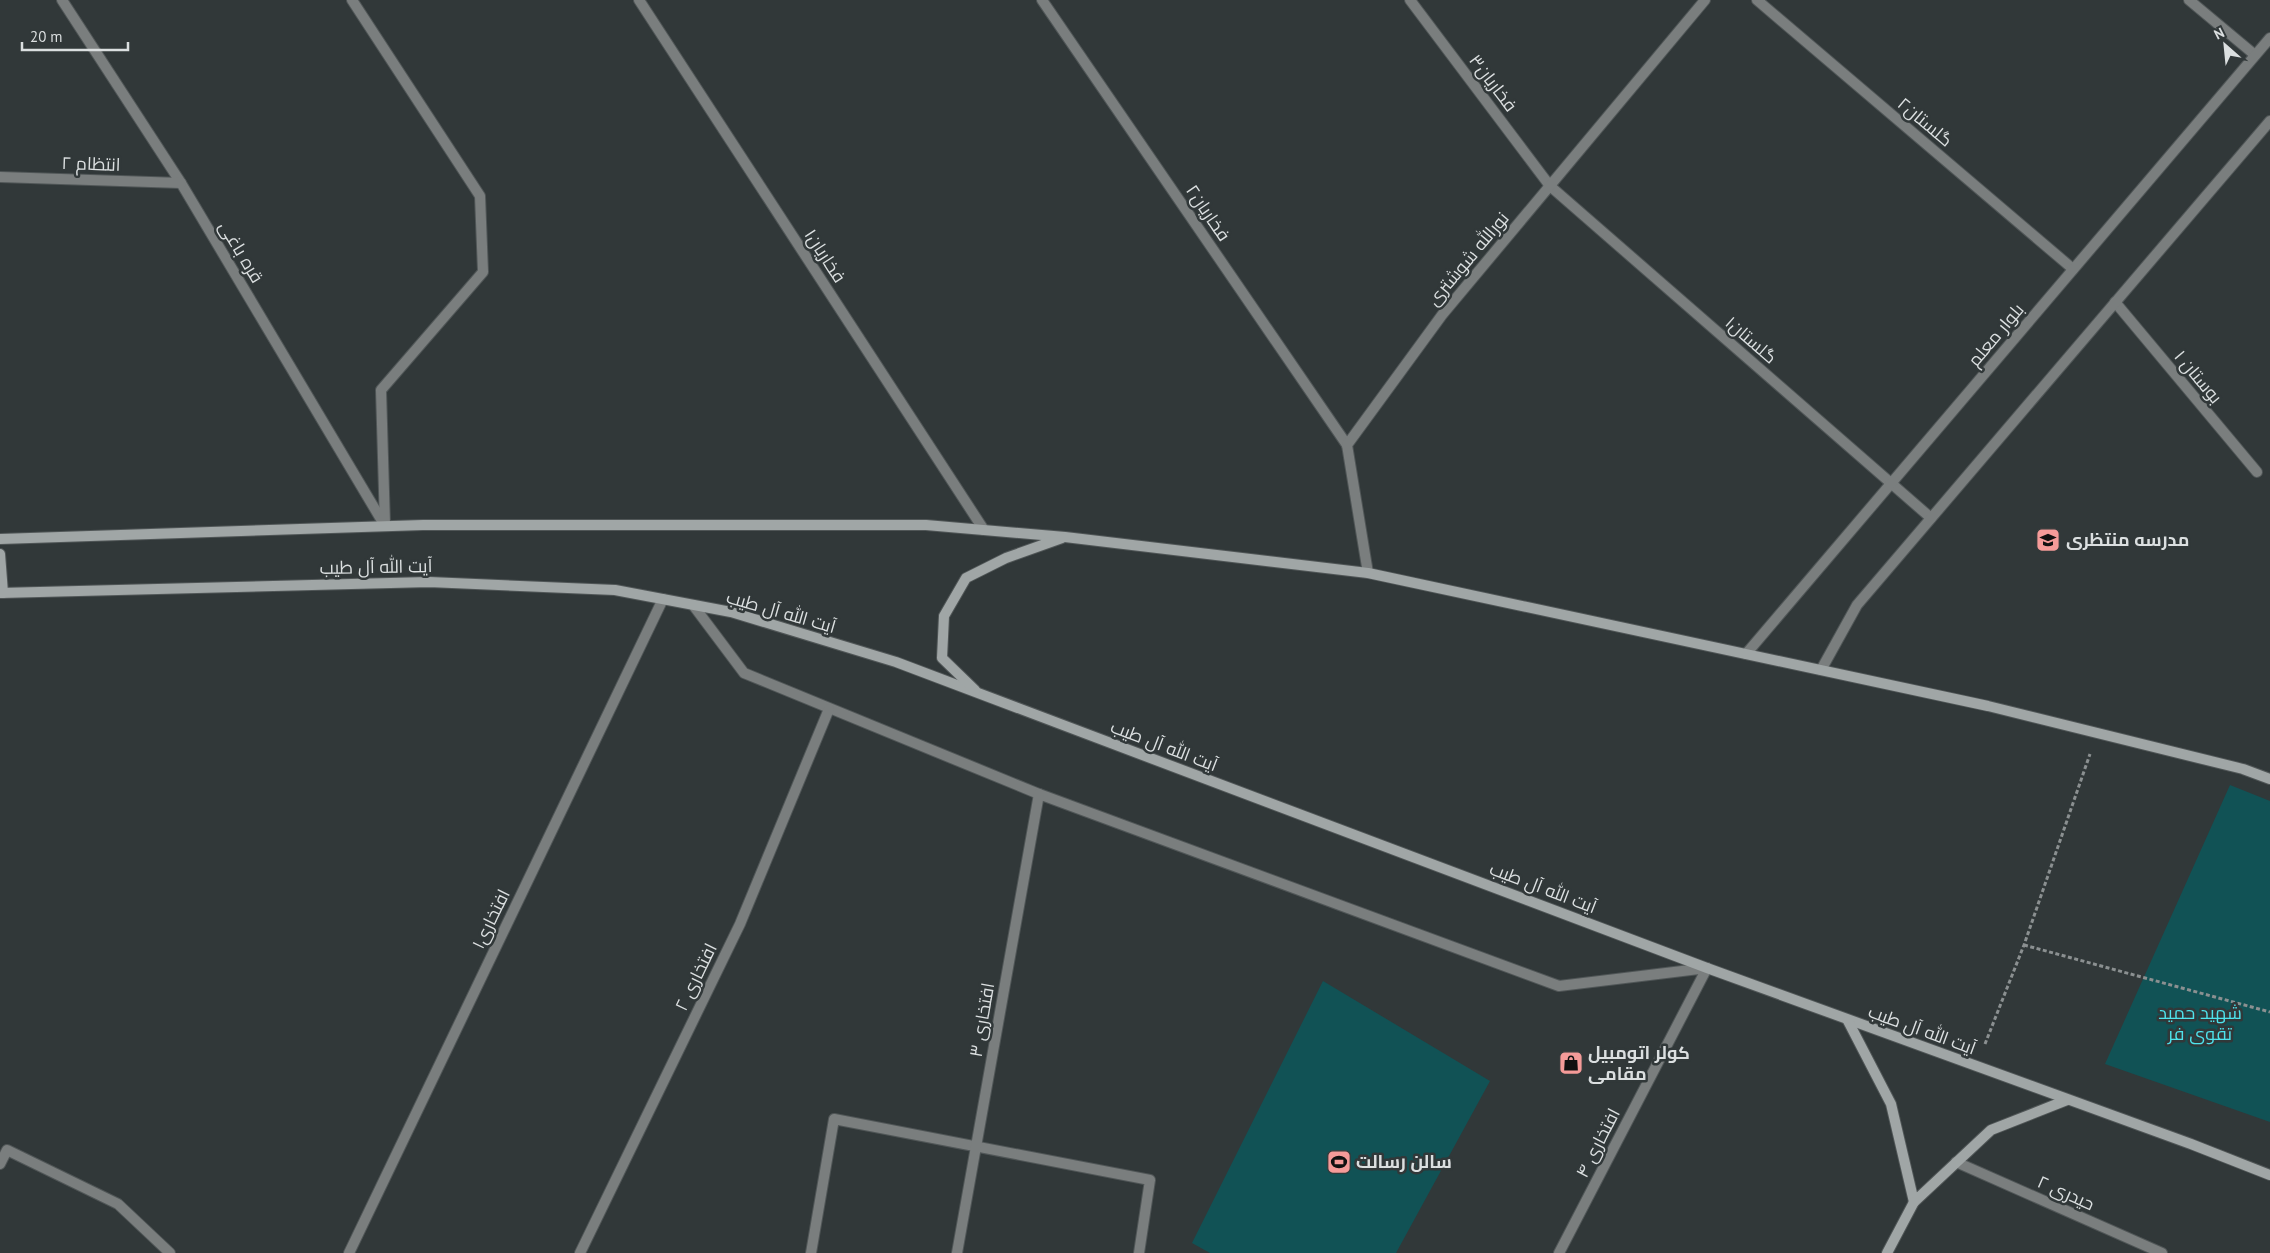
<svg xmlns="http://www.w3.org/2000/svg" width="2270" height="1253" viewBox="0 0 2270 1253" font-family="'PT Sans',Cairo,sans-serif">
  <rect width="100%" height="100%" fill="#313839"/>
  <g fill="#115255">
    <polygon points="2230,785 2270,801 2270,1122 2105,1064"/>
    <polygon points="1323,981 1490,1081 1396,1253 1210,1253 1192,1243"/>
  </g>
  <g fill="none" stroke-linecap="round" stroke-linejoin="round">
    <g stroke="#505657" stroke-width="12">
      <polyline id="lane" points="0,1164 7,1150 118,1204 170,1253"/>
    </g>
    <g stroke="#505657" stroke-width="12">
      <g id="street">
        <polyline points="62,0 181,183 385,526"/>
        <polyline points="352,0 480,196 483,272 381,390 385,525"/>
        <polyline points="639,0 984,530"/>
        <polyline points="1042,0 1347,445"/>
        <polyline points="1410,0 1550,186 1931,518"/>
        <polyline points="1757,0 2073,269"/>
        <polyline points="2189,0 2255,55"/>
        <polyline points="0,177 181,183"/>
        <polyline points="2115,302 2257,472"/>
        <polyline points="1368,573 1347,445 1442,315 1705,0"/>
        <polyline points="693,605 744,673 1039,794 1559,986 1707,968"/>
        <polyline points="1746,654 2270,38"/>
        <polyline points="1821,670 1857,605 2270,121"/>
        <polyline points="1956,1162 2162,1253"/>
        <polyline points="349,1253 663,599"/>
        <polyline points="580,1253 740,924 829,709"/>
        <polyline points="811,1253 834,1119 1150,1180 1139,1253"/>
        <polyline points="957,1253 1039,794"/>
        <polyline points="1559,1253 1707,968"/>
      </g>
    </g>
    <g stroke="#505657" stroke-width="12">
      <g id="secondary">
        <polyline points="0,539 423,525 926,525 1065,537 1368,573 1988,706 2243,769 2270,779"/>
        <polyline points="0,554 3,593"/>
        <polyline points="0,593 429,582 615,590 731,612 896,662 1707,968 2191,1144 2270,1175"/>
        <polyline points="975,690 942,658 944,616 966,578 1006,558 1062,538"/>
        <polyline points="1848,1021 1891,1104 1914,1202 1991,1130 2067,1100"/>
        <polyline points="1887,1253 1914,1202"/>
      </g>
    </g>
    <g stroke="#8b9091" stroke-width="3" stroke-dasharray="4 2.5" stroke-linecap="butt">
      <polyline points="2024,945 2270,1012"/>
      <polyline points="1985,1044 2024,945 2090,754"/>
    </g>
    <use href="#lane" stroke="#7a7e7e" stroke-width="10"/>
    <use href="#street" stroke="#7a7e7e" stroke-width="10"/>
    <use href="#secondary" stroke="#a0a6a6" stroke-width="10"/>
  </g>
  <defs>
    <g id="school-square" transform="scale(1.25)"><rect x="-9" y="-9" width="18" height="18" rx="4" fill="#f59b99" stroke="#313839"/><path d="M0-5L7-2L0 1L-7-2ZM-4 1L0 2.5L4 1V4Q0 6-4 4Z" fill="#111"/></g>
    <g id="shop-square" transform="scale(1.25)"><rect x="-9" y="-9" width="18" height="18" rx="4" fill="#f59b99" stroke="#313839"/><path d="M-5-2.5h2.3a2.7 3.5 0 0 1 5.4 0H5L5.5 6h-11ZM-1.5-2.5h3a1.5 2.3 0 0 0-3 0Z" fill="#111"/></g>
    <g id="stadium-square" transform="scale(1.25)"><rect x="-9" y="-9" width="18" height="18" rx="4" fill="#f59b99" stroke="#313839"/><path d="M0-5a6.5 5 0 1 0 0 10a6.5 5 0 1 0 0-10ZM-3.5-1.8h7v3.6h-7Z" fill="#111"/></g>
  </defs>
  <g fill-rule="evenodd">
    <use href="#school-square" x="2048" y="540"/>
    <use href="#shop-square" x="1571" y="1063"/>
    <use href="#stadium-square" x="1339" y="1162"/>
  </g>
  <g text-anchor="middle" stroke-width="5" stroke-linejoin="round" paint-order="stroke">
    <g font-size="18" fill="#dbdfe0" stroke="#313839">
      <text transform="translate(1493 83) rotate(53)" y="6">فخاریان۳</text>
      <text transform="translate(1925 122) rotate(40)" y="6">گلستان۲</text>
      <text transform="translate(91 164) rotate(2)" y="6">انتظام ۲</text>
      <text transform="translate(1208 213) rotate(56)" y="6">فخاریان۲</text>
      <text transform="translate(241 252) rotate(59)" y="6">قره باغی</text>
      <text transform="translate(825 256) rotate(57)" y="6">فخاریان۱</text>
      <text transform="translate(1468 259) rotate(-50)" y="6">نورالله شوشتری</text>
      <text transform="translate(1996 335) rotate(-50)" y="6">بلوار معلم</text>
      <text transform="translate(1751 340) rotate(41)" y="6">گلستان۱</text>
      <text transform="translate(2198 377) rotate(50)" y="6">بوستان ۱</text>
      <text transform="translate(376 567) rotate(-1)" y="6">آیت الله آل طیب</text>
      <text transform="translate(781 612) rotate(16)" y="6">آیت الله آل طیب</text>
      <text transform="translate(1164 746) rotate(21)" y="6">آیت الله آل طیب</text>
      <text transform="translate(1543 888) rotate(21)" y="6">آیت الله آل طیب</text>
      <text transform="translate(491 919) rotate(-64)" y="6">افتخاری۱</text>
      <text transform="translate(696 977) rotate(-64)" y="6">افتخاری ۲</text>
      <text transform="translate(982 1020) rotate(-80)" y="6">افتخاری ۳</text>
      <text transform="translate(1922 1030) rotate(20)" y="6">آیت الله آل طیب</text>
      <text transform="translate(1598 1143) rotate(-63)" y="6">افتخاری ۴</text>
      <text transform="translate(2066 1193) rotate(24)" y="6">حیدری ۲</text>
    </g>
    <g font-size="18" font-weight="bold" fill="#dbdfe0" stroke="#313839" text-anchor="start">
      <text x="2066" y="546">مدرسه منتظری</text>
      <text x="1588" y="1059">کولر اتومبیل<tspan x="1588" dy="21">مقامی</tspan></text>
      <text x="1356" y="1168">سالن رسالت</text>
    </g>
    <g font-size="18" fill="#4ee3ec" stroke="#313839">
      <text x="2200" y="1019">شهید حمید<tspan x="2200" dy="21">تقوی فر</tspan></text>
    </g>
  </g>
  <g transform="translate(2225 45) rotate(333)" stroke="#313839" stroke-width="4" paint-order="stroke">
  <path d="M0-4L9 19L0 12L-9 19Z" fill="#dbdfe0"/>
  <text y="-8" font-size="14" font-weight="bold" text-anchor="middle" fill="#dbdfe0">N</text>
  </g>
  <path d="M22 42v8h106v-8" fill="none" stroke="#dbdfe0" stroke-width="2.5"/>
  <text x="30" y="42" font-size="15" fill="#dbdfe0" stroke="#313839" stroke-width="4" paint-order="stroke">20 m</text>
</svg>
